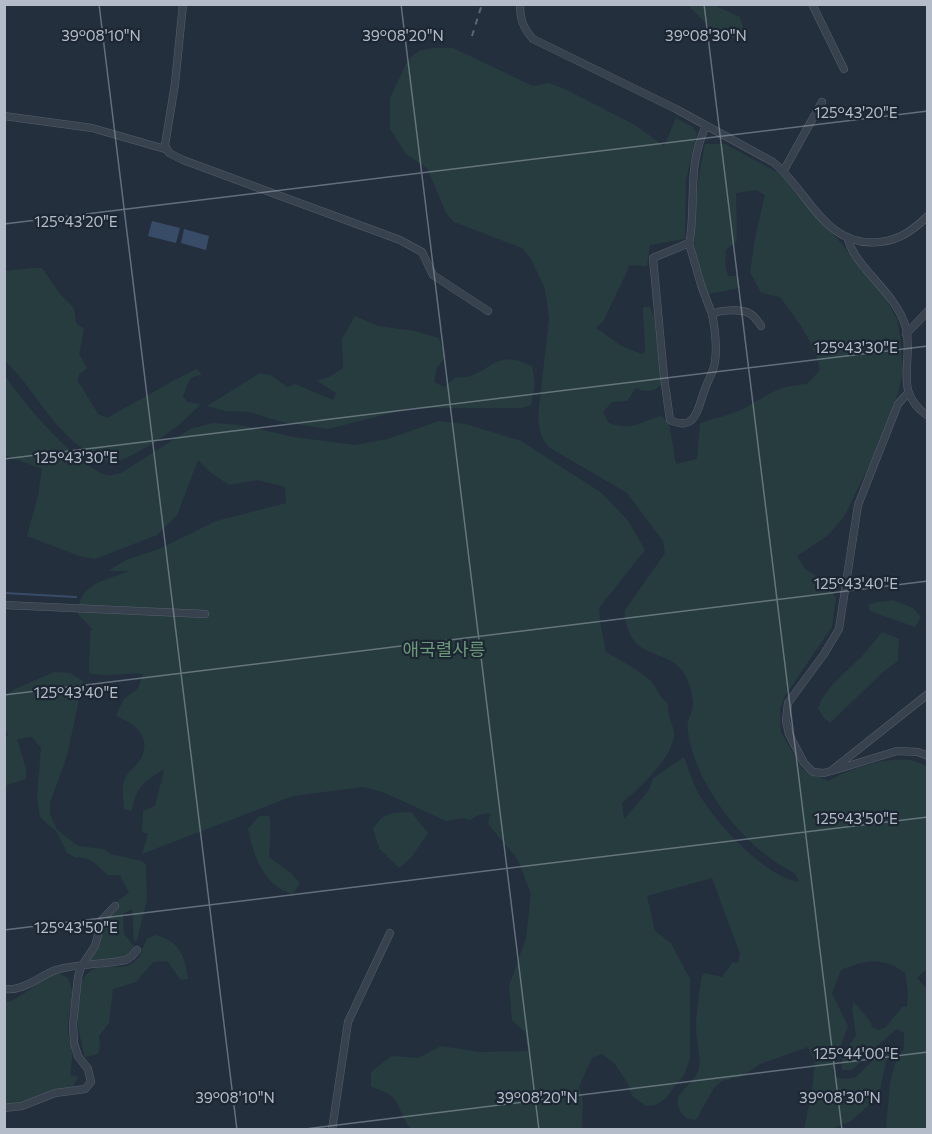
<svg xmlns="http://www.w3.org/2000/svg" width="932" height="1134" viewBox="0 0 932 1134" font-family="Commissioner,'Noto Sans KR',sans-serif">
  <rect width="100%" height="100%" fill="#242f3e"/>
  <g fill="#263c3f">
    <polygon points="688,5 714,5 740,17 743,27 742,35 738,39 724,34 709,26"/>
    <path d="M433,48H453L533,86L549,83L565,89L635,125L664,146L676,118L693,127L697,133L686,180L685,239L650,245L647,266L630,265L604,320L596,328L620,345L641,354L645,352L643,307H650L656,323L662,384C655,392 646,393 636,388L627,401L612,402L603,412L609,423C633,431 640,422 661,416L669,423L676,464L697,459L700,423C714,418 732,415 745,408C771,394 776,386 807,384L820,370C815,343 796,318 780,297L761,293L750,272L756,233L765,195L756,190L736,193L737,241L726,250L725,265L728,276H738L740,288L708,294C703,279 697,264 695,248C691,219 699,173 705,144H725L777,172L793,187L819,221L836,237L873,282L886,299L897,319L900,337L903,371L898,393L870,464L844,517L827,536L797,556L805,569L826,582L836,598L832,627L785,696L780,710L781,732L802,769L828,781C848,769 886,757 910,760C916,761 922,764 927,766V969L917,978L927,989V1129H886L890,1082L896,1061L904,1048V1033L897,1029L878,1045L852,1070H842C840,1056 848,1047 856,1036L852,1009L854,1002L870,1021L872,1027L878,1030L885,1028L902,1007L907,1006L908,992L905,973C881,956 866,960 841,970L832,993L848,1026L834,1064L833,1074L838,1078L846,1079L856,1077L887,1046L894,1047L886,1062L880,1090L867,1107L851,1121L832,1129H804L812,1090L815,1062L808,1047L760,1064L741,1077L722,1081L714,1088L696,1120L687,1119C662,1094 694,1089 699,1068C701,1059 698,1049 697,1040C694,1021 699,998 701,979L704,973L722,977L733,962L738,963L740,954L712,878L647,896L655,931L671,943L690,979V1059L684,1075L666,1098L656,1105L646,1106L632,1096L628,1084L615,1064L602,1054L592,1058L579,1087L583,1101L582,1129H411C394,1108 405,1096 371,1087V1072L391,1056L418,1058L441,1046L479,1052L528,1051L525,1032L512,1020L509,986L526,938L531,894L518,860L488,824L490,813L478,815L470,820L463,818L446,821L385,793L363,787L293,796L142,854L148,834L142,832L143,811L155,806L164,770C144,780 136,788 132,811L124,809C124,802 122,793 123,785C125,772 136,768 141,758C152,736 134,723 116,716L123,700L138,688L143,674C125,672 107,678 89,673L90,631L93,630L78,614C78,583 106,580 129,571H108L126,560L159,549L216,521L286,503L285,487L258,480L229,485L210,472L198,460L177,515L157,535L95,559L79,556L27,536L38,495L42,469L5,455L4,374C21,401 77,466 107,475C111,476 116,474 121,473L190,429L213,423L240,425L294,437L355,445L387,439L439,421L466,424L521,441L602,493L629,522L645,550L599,608L600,621L606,652C621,661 638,669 651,681C658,689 659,697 668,704C667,717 675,727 674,736C671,760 640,787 622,803L624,819L649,790L653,778L684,757C689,770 693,784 700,796C720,827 763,875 799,882L795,873C746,851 695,785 688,732C686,719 691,716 693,706C694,697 689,683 685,675C671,649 638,661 627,627C626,621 624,616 625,610L665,553L663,541L627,493L550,448C540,438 539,429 538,416L549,318L545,289L531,259L522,248L454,222L446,213L427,168L406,154L390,129V98L406,64L411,57L419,51Z"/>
    <path d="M31,268H42L60,294L74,308L76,323L84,329L79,354L87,368L79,374L78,381L98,414L107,418L182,376L197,369L202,375C187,376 189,384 183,396L187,402L200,404C183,426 138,456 110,464C97,456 82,450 71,439C45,416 30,384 5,361V271Z"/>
    <path d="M355,316L378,326L415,331L439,338L445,357L437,368L434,382L444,387L456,377C487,381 491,345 532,366L535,384L531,405L522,408H411L328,429L282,422L249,412L225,411L207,406L260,373L271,375L287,387L295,384L333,400L336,393L317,381L329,377L343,368L342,339Z"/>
    <polygon points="893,600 913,608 921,617 915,627 870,611 868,605 877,602"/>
    <path d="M882,632L899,639L898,661L883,672L830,723L823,717L818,708C826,686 848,671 864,654C870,647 876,639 882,632Z"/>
    <path d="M54,672L70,673L83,681L67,756L50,803V814L57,830L78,846L104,849L110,854L142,861L146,865L147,900L137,940L134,942L132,909L123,914L124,934L134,946C133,950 134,952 130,955C123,960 96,963 88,960L106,918L116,911L117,901L129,893L120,875H107C98,866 90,855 76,858L67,853L57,832L40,817L37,797L41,748L32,737L17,739L26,769V779L7,785L5,784V740L8,734L5,728L4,696L15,689Z"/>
    <path d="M411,812L428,833L411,858L399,868L379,848L373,829C383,812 392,813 411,812Z"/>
    <path d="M259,816H269C273,831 268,843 270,858L291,873L300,883L293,894C265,888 253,855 248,829Z"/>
    <path d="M156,935C180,942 185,956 188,979L181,980L167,961L153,962L136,982L113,989L109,1023L99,1036L100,1046L98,1054L85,1057C78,1033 65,973 101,967C112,965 123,970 133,963C140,959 143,946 147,939Z"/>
    <path d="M58,973L68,978C77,1000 69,1003 68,1024C67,1034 71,1042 72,1052C73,1059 70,1067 71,1075L78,1077L71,1090L29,1102L5,1105L4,1000L8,1002C27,995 39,979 58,973Z"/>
  </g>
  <g fill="#394c67">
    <polygon points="152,221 180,228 176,243 148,236"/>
    <polygon points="184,229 209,236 206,250 181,243"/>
  </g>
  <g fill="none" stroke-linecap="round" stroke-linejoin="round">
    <polyline stroke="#394c67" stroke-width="2" points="4,593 76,597"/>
    <g stroke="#565f6c" stroke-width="8">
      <g id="minor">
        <polyline points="183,4 175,84 165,145 169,153 183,160 400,240 422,252 433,275 488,311"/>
        <path d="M520,4C520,19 523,28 533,39L676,109L773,162C809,191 824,248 880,242C900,240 913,230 928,216"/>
        <polyline points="812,4 844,69"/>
        <polyline points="4,116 92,128 165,149"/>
        <path d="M706,126C687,166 696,198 690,239L689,243L653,258L664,377L670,420C697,433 698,406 705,389C708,380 714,371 715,362C717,347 715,329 712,314C721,310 738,309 747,312C754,315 758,321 761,326"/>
        <polyline points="784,170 822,102"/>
        <path d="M848,239C855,268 897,293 906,328C914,362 892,392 928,416"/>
        <polyline points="689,243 701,285 712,314"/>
        <polyline points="906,334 928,311"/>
        <polyline points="907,394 898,404 858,505 839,629 824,654 788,703 786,721 789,734 804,763 813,772 824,773 831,771 928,694"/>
        <polyline points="4,605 205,614"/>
        <polyline points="835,770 897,751 918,752 928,756"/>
        <path d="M4,989C23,992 39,976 56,970C79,963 103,965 126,960L132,956L137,950"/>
        <polyline points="4,1108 22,1106 55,1093 85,1089 91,1082 88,1069 78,1056 74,1043 73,1024 78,977 81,967 95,946 102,920 115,906"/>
        <polyline points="332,1130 348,1022 390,933"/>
      </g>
    </g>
    <use href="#minor" stroke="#38414e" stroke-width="7"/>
    <polyline stroke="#5a6575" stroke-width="2" stroke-dasharray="6 6" stroke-linecap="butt" points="472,36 482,4"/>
  </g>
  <path fill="none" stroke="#b4bcc9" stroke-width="1.5" stroke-opacity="0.45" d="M99,4L237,1130M401,4L539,1130M704,4L842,1130M4,224L928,111M4,459L928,346M4,695L928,581M4,930L928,817M297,1130L928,1052"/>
  <g text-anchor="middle" stroke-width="4.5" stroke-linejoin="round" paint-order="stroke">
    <g font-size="18" fill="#6b9a76" stroke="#1d2633">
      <text x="444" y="656">애국렬사릉</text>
    </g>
  </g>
  <g font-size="15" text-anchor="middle" fill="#b4bcc9" stroke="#1d2633" stroke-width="4.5" stroke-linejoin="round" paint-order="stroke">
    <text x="101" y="41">39°08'10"N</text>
    <text x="403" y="41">39°08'20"N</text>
    <text x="706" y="41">39°08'30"N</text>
    <text x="856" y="118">125°43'20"E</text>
    <text x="76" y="227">125°43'20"E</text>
    <text x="856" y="353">125°43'30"E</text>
    <text x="76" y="463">125°43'30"E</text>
    <text x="856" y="589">125°43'40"E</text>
    <text x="76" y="698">125°43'40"E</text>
    <text x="856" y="824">125°43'50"E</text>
    <text x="76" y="933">125°43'50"E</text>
    <text x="856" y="1059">125°44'00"E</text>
    <text x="235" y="1103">39°08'10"N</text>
    <text x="537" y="1103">39°08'20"N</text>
    <text x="840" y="1103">39°08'30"N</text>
  </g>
  <rect width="932" height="1134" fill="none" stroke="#b4bcc9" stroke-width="12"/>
</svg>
